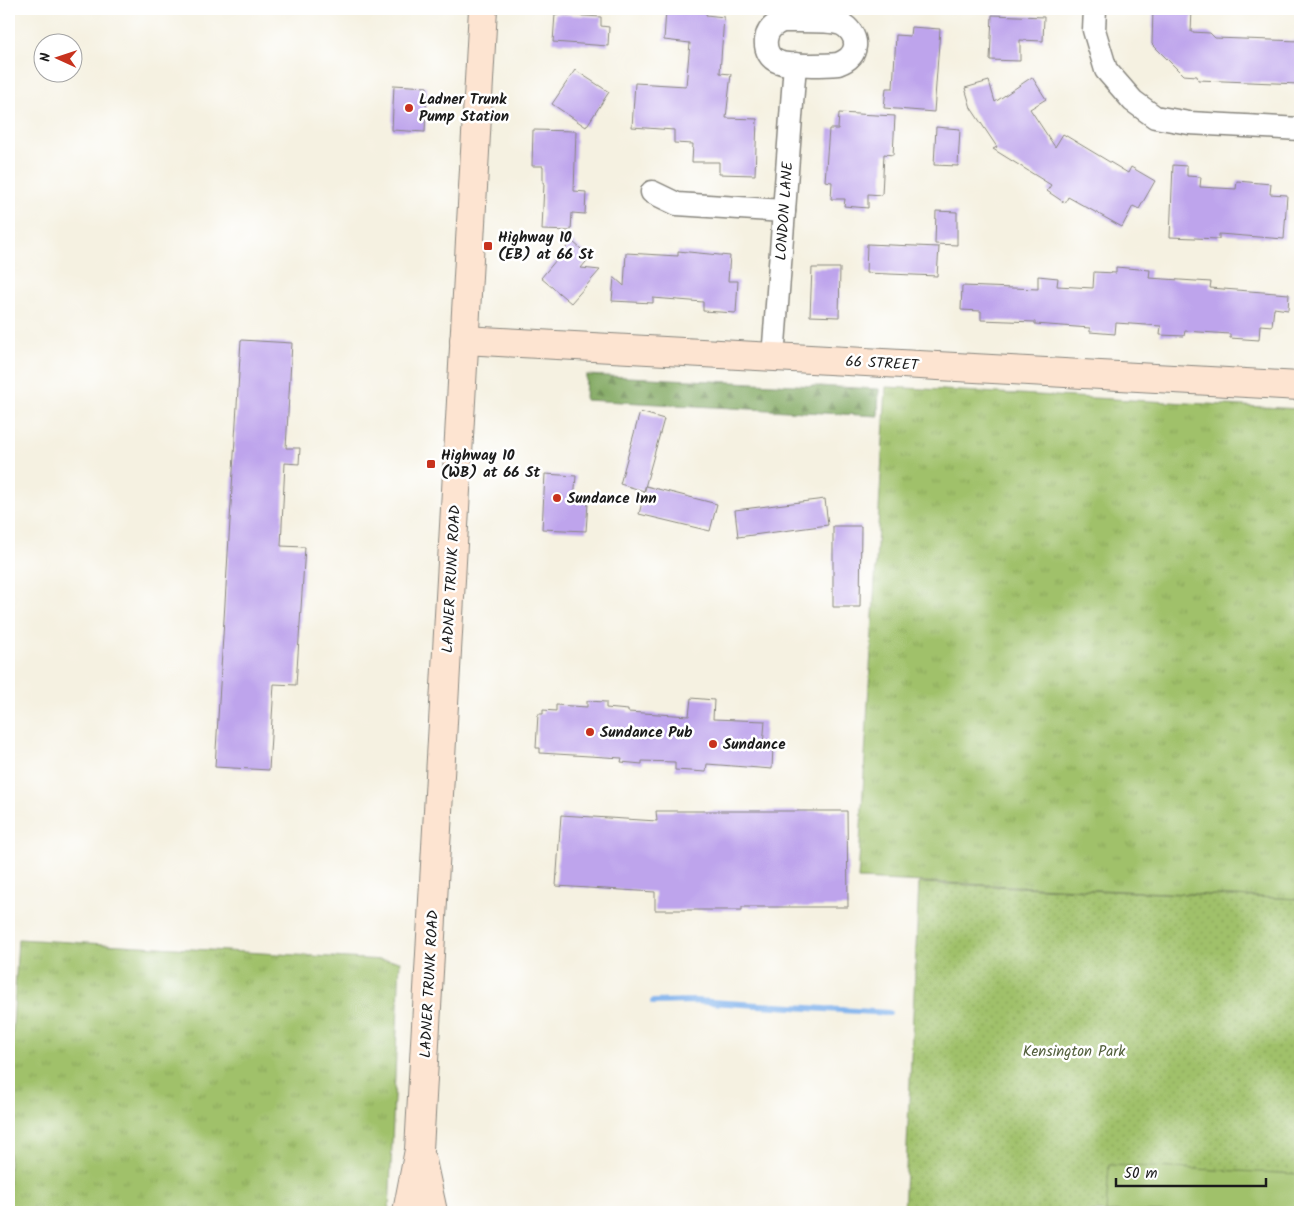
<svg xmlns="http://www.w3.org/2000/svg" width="1309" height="1221" viewBox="0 0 1309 1221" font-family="Kalam,sans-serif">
  <defs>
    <pattern id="grass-tufts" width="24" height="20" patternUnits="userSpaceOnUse" patternTransform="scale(1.25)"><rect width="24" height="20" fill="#a0c16a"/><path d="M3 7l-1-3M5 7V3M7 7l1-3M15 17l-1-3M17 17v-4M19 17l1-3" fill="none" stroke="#89a55b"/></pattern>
    <pattern id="forest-firs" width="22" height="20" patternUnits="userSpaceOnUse" patternTransform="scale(1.25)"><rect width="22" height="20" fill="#80a75e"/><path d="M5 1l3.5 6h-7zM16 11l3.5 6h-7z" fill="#68874d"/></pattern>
    <pattern id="park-dots" width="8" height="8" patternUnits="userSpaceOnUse" patternTransform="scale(1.25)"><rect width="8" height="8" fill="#a0c16a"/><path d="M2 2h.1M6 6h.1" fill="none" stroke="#89a55b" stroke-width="1.8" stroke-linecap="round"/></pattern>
  </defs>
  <rect width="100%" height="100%" fill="#fff"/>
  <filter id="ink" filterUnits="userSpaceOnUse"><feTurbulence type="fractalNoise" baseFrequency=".02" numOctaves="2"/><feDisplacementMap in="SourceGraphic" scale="10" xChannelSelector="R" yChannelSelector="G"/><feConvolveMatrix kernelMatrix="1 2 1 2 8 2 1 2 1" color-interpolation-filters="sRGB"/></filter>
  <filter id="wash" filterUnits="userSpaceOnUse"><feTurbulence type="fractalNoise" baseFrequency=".0096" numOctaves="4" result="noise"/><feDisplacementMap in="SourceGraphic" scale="20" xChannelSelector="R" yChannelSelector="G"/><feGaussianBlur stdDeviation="1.12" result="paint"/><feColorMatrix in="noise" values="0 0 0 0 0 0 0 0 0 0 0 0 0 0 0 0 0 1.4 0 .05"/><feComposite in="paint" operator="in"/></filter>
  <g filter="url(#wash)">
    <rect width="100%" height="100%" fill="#f5f1e1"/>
    <g fill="url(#grass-tufts)" stroke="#5e6e43">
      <polygon points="886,387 1300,409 1300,899 858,879"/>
      <polygon points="18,939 400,961 389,1212 9,1212 9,1094"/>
    </g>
    <polygon fill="url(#forest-firs)" stroke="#4e623d" points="586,375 879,389 878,416 585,400"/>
    <polygon fill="url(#park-dots)" stroke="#5e6e43" points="919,883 1300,899 1300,1212 904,1212"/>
    <polygon fill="#a0c16a" stroke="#5e6e43" points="1109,1165 1300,1174 1300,1212 1106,1212"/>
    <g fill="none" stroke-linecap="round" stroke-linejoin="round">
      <polyline stroke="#80b2ec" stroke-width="6" points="653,1002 694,1001 889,1013"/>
    </g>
    <g id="blocks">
      <g fill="#bea4ec">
        <polygon points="677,9 707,9 706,15 724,17 720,73 731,74 726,118 757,119 755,175 719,174 719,162 692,162 693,144 674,143 674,130 632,127 635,83 686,86 690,43 664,40 666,10 677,11"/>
        <polygon points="1153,9 1192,9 1191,32 1210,33 1215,38 1300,41 1300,84 1198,80 1197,76 1183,75 1152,44"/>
        <polygon points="555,14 601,17 601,26 609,27 608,46 553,42"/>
        <polygon points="992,15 1044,17 1043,41 1020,40 1020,61 990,60"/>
        <polygon points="911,27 940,29 934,112 884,108 886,88 893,88 896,35 910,36"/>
        <polygon points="575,70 609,92 586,127 552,104"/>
        <polygon points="1032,77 1046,99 1030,109 1055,147 1063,134 1128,173 1131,167 1155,181 1139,209 1133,206 1122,227 1068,197 1065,203 1047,191 1051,185 993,149 997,147 971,108 965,88 989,81 995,102"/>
        <polygon points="394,85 427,87 425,132 392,130"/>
        <polygon points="839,113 895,116 893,155 884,154 882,195 868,194 868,208 844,206 845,199 831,199 832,182 825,181 829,129 838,129"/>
        <polygon points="936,127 960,129 958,166 934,165"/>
        <polygon points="533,130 576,131 574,191 586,192 585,214 572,213 571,231 542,230 544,183 543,183 543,166 532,166"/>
        <polygon points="1173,165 1187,166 1187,176 1201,177 1200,187 1236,189 1237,181 1271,184 1270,194 1287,195 1284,239 1219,234 1219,239 1170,237"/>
        <polygon points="936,211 957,212 957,245 935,244"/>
        <polygon points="572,241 590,257 581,268 600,270 571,303 541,278"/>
        <polygon points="867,244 939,247 937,276 866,273"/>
        <polygon points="678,251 730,256 728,281 738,281 736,313 703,311 703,302 653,298 653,303 612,301 614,277 624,286 626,253 678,256"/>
        <polygon points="1116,267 1150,270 1149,278 1211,282 1210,288 1289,294 1288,310 1274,308 1272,326 1260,325 1259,340 1230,338 1230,334 1185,331 1184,336 1160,335 1161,326 1116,323 1115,334 1090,332 1090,328 1035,324 1035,322 981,320 981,311 961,310 962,286 1038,289 1038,276 1058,278 1057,286 1093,288 1094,272 1116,273"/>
        <polygon points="812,268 840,268 839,317 810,316"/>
        <polygon points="241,340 292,343 286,448 300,448 299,464 285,463 281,546 305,547 296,685 274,684 269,770 215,767"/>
        <polygon points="640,412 664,419 644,491 620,484"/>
        <polygon points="545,474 576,476 574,502 588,503 586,531 542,529"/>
        <polygon points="646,486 717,504 710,531 639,514"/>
        <polygon points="825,499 828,525 738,537 735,510"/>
        <polygon points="833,526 861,526 860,607 833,607"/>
        <polygon points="691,698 714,700 713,719 765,721 763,746 773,746 772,769 707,764 706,772 675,770 675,762 642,761 642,764 621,762 622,758 540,753 540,748 536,748 538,714 543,714 543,710 556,711 556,705 587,707 587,701 606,702 606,708 628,710 628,712 689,716"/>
        <polygon points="656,811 847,811 848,907 742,907 742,910 655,910 655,892 556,886 561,815 657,821"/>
      </g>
    </g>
  </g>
  <g filter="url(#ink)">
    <use href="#blocks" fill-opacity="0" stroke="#88867e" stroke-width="1"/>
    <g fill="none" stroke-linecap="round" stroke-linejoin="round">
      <g stroke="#88867e" stroke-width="25">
        <g id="street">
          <polyline points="1095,9 1094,30 1106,70 1133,101 1155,117 1189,123 1300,129"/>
          <path d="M782,21C795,21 831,20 841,24C849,27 856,37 855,46C854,56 846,61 838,64C826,65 788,66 779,62C770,59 765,50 766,40C767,30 773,25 782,21Z"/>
          <polyline points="652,192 677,204 784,211"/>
          <polyline points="773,358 795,64"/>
        </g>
      </g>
      <g stroke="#88867e" stroke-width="30">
        <g id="secondary">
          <polyline points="464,340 1300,386"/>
          <polyline points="422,1161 433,1212"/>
          <polyline points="407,1212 419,1150 483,9"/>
        </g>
      </g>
      <use href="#street" stroke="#fff" stroke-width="22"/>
      <use href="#secondary" stroke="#fde4d1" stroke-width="28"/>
    </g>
  </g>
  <g fill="#c8321e" stroke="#fff" stroke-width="2">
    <circle cx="409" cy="108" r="5"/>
    <rect x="483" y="241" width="10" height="10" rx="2.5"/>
    <rect x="426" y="459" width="10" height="10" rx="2.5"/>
    <circle cx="557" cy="498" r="5"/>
    <circle cx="590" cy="732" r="5"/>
    <circle cx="713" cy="744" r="5"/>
  </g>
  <g text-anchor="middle" stroke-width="5" stroke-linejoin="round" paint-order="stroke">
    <g font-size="15" font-weight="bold" fill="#1c1c1c" stroke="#fff" text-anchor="start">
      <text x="419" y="104">Ladner Trunk<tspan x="419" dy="17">Pump Station</tspan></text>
      <text x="498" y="242">Highway 10<tspan x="498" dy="17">(EB) at 66 St</tspan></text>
      <text x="441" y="460">Highway 10<tspan x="441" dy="17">(WB) at 66 St</tspan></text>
      <text x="567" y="503">Sundance Inn</text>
      <text x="600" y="737">Sundance Pub</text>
      <text x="723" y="749">Sundance</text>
    </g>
    <g font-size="15" fill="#1c1c1c" stroke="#fff">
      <text transform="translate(784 211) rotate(-86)" y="5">LONDON LANE</text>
      <text transform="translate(882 363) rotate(3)" y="5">66 STREET</text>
      <text transform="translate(451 579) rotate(-87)" y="5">LADNER TRUNK ROAD</text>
      <text transform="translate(429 984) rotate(-87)" y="5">LADNER TRUNK ROAD</text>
    </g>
    <g font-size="15" fill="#515e3b" stroke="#fff">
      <text x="1074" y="1056">Kensington Park</text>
    </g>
  </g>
  <rect width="1309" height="1221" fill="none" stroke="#fff" stroke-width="30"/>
  <g transform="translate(58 58) rotate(273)"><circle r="24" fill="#ffffff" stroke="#a4a4a4"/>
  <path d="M0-4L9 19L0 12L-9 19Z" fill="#c8321e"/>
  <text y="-8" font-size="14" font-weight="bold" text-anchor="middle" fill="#1c1c1c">N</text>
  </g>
  <path d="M1116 1178v8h150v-8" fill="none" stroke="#1c1c1c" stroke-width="2.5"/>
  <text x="1124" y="1178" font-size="15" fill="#1c1c1c" stroke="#ffffff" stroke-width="4" paint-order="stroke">50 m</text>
</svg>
